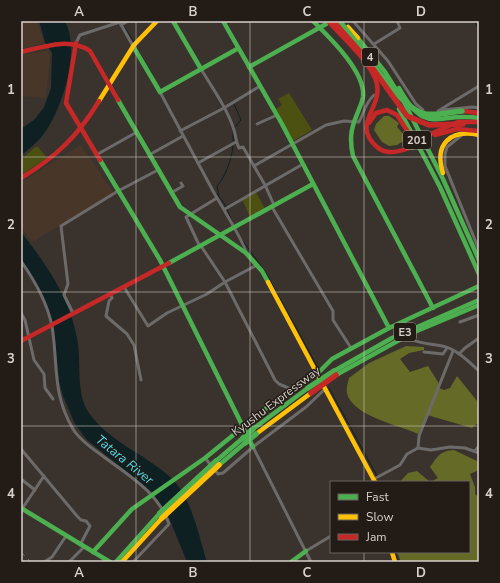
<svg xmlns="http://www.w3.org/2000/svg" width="500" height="583" viewBox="0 0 500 583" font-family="'Nunito Sans',sans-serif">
  <rect width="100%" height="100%" fill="#3a332d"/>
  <g fill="#483629">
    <polygon points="21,21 37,21 44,43 21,49"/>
    <polygon points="49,50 50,58 46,98 21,96 21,55"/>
    <polygon points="81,145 114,193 32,242 21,227 21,182"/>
  </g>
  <g fill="#4c5010">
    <polygon points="289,93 312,130 293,141 276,109 282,105 278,99"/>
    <polygon points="35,147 38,147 47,158 21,175 21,160"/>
    <polygon points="256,192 265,209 250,217 242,199"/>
  </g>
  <g fill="#656a26">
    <polygon points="384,116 389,116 399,123 397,127 405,136 405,140 397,145 389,146 382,142 374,130 376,124"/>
    <path d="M406,346L424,347V350L409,353L400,359L410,372L428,366L438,382L439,388L444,390L450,388L457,376L477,401L479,422L472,428L427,415L418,434C399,425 352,416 347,393C346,389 348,382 349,378L369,363Z"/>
    <path d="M454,450L479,462V470L470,474L475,487V494L479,497V562H401L397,552H469V482H400L408,473L417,471L430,482L438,478L430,467C438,456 440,451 454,450Z"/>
  </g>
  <g fill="#0f2022">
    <path d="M39,21H65C81,51 62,110 43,135C37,143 28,149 21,156V129L35,119L44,107L51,88L52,53L45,42Z"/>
    <path d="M21,232C47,265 72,301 78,344C81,366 76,394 89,413C108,441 145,454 170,477C192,497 198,534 207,562H187L169,518L152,492L87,440L75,424L63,396L59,381L54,329L48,307L41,291L21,259Z"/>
  </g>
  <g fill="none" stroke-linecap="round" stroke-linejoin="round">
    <g stroke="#0f2022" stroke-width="1">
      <polyline points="474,21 479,30"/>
      <polyline points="123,25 134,42"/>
      <polyline points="135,45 152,74"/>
      <polyline points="234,104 241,120 234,128"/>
      <polyline points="233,131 233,141"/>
      <polyline points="217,194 225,205 232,221"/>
      <path d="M219,197L217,186C226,176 232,158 233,145"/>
      <polyline points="243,241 266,273 317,366"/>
      <polyline points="329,388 377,476"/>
      <polyline points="395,552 398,562"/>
    </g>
    <g stroke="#6d6a6a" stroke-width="3">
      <polyline points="119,21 133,46"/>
      <polyline points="353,21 388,61 416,104 423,110"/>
      <polyline points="121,25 128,21"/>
      <polyline points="76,43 80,35 120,22"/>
      <polyline points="374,44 400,28 397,21"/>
      <path d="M201,69C213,89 227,108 234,130C236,137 236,142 239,148L243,147L265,185L274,205"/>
      <path d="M160,92L213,191C218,200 247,247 246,253"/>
      <polyline points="442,110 473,107 479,108"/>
      <polyline points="438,111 479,86"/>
      <polyline points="257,124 277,115"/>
      <polyline points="180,131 224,108 260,86"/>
      <polyline points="462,135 447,147 445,154 445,166 479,250"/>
      <polyline points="96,155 137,132"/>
      <polyline points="149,155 183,136"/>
      <polyline points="198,163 236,142"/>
      <path d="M254,166L326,125L344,121L359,122C364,113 365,103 374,95"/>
      <polyline points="171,193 183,186 181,183"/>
      <polyline points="272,207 333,311 333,320 351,348"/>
      <polyline points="225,209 303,164"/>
      <polyline points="201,246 225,282 275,380 279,384 293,390"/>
      <polyline points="200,247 186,217 217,198"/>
      <path d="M21,261C35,281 47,302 52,326C58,364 52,394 73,429C79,439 90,447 100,454C126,474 158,491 169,524L133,562"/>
      <polyline points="124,287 148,326 167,313 207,294 225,282 257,265"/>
      <polyline points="110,294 112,298 109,301 106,316 127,334 134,345 141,380"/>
      <polyline points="21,313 25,320 34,360 44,374 45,388 53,399"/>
      <polyline points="73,313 64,295 68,284 61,226 118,191 158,170"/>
      <polyline points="460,322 479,315"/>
      <path d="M411,339C420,344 432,344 442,346C457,349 469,362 479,371"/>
      <polyline points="424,352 443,354 447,348"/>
      <polyline points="459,354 465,348 479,338"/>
      <polyline points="253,447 311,562"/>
      <polyline points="418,448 419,436 453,351"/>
      <polyline points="21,449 77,516 81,520 86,521 90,526 80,545"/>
      <polyline points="475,451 479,446"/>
      <polyline points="205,458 218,474 223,473 253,447 306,407 325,389"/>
      <polyline points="21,479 35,490"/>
      <polyline points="374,479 400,465 407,454 418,448 431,450 450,447 465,448 479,453"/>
      <polyline points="22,509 44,476"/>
      <polyline points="306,551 331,536"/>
      <polyline points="44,562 52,557 66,536"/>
      <polyline points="69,562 84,547"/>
    </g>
    <g stroke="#4caf50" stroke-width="4.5">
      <polyline points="173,21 201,69"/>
      <polyline points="223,21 282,124 389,328"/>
      <path d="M313,21C329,37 366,72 363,97C362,103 358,111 356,117C350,131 350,142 353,156L433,308"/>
      <polyline points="356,36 385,72 398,93"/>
      <polyline points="133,46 160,92 237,49"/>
      <polyline points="249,67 326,24"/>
      <path d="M399,88C427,138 436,111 479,118"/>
      <polyline points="118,100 180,207 246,253 262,271 268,282"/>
      <polyline points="404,102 443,179 479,260"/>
      <polyline points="399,109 440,187 479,274"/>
      <polyline points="100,160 160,260 253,447"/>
      <polyline points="169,263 313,184"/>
      <polyline points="334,371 392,338 479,300"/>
      <polyline points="336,375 412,333 479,305"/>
      <polyline points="253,429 308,388"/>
      <polyline points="216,461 243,438"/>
      <polyline points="219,465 245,443"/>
      <polyline points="21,508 110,562"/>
      <polyline points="93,552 132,509 205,458 269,406 318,373 332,359 389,328 479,286"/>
      <polyline points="116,562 160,513"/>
      <polyline points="291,562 306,551"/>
    </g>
    <g stroke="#ffc107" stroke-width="4.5">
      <polyline points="348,27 358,38"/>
      <polyline points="99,101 134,45 157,21"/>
      <path d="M443,173C434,144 450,129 479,135"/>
      <polyline points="268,282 375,482"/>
      <polyline points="256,434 311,393"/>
      <polyline points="392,552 395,562"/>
      <polyline points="122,562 162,518"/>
    </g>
    <g stroke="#c62828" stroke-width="4.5">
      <path d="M328,21C342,37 372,63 377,84C382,109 351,124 377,147C387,156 401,151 412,147"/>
      <polyline points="76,43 66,103 100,160"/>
      <path d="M21,52C43,47 69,37 90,51L118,100"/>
      <polyline points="462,111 479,113"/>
      <polyline points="369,123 376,113 387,110 397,115 410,135"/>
      <polyline points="435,135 457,129 479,131"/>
      <polyline points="426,136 458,122 479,122"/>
      <path d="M21,178C56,157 78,136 99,101"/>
      <polyline points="21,341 169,263"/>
    </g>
    <polyline stroke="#726e6d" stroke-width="1" stroke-dasharray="5 5" stroke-linecap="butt" points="21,552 31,562"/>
    <g stroke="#4caf50" stroke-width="5.5">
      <path d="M339,21C360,44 396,104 422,113C434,117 450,112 462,111"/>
      <polyline points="412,147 428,139"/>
      <polyline points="308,388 334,371"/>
      <polyline points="243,438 253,429"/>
      <polyline points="245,443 256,434"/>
      <polyline points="160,513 216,461"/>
    </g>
    <polyline stroke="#ffc107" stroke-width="5.5" points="162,518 219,465"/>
    <g stroke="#c62828" stroke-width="5.5">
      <polyline points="333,21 363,55 407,116 429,125 463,124"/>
      <polyline points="311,393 336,375"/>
    </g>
  </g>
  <path fill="none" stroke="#d9d0ca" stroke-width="1" stroke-opacity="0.55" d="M136,21V562M250,21V562M364,21V482M21,157H479M21,292H479M21,426H479M364,552V562"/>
  <g text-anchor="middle" stroke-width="3" stroke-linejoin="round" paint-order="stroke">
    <g fill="#221b16" stroke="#a29a94" stroke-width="1">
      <rect x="362" y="48" width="16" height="18" rx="3"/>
      <rect x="403" y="131" width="28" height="18" rx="3"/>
      <rect x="394" y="323" width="22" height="18" rx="3"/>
    </g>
    <g font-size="11" font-weight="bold" fill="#d9d0ca">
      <text x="370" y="61">4</text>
      <text x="417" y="144">201</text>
      <text x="405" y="336">E3</text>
    </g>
    <g font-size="12" fill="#d9d0ca" stroke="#221b16">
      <text transform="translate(276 401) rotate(-37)" y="4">Kyushu Expressway</text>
    </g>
    <g font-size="13" font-style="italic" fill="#46dced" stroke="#221b16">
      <text transform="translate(125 459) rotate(39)" y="5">Tatara River</text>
    </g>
  </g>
  <rect width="500" height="583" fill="none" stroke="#221b16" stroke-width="44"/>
  <rect x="330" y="481" width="140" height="72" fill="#221b16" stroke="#6b635e"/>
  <rect x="338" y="494" width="20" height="6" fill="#4caf50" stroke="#6b635e"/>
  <text x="366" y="501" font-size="12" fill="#d9d0ca">Fast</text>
  <rect x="338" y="514" width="20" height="6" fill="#ffc107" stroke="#6b635e"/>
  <text x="366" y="521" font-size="12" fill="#d9d0ca">Slow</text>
  <rect x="338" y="534" width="20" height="6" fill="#c62828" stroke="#6b635e"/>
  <text x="366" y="541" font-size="12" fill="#d9d0ca">Jam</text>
  <rect x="22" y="22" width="456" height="539" fill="none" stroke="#d9d0ca" stroke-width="1.5"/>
  <g font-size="13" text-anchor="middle" font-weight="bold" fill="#d9d0ca">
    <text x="79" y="16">A</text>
    <text x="193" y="16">B</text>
    <text x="307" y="16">C</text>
    <text x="421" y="16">D</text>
    <text x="11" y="94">1</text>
    <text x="489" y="94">1</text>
    <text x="11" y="229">2</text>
    <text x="489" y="229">2</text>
    <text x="11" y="363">3</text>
    <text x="489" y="363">3</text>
    <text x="11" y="498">4</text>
    <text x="489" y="498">4</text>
    <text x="79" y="577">A</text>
    <text x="193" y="577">B</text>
    <text x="307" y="577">C</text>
    <text x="421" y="577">D</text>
  </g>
</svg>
